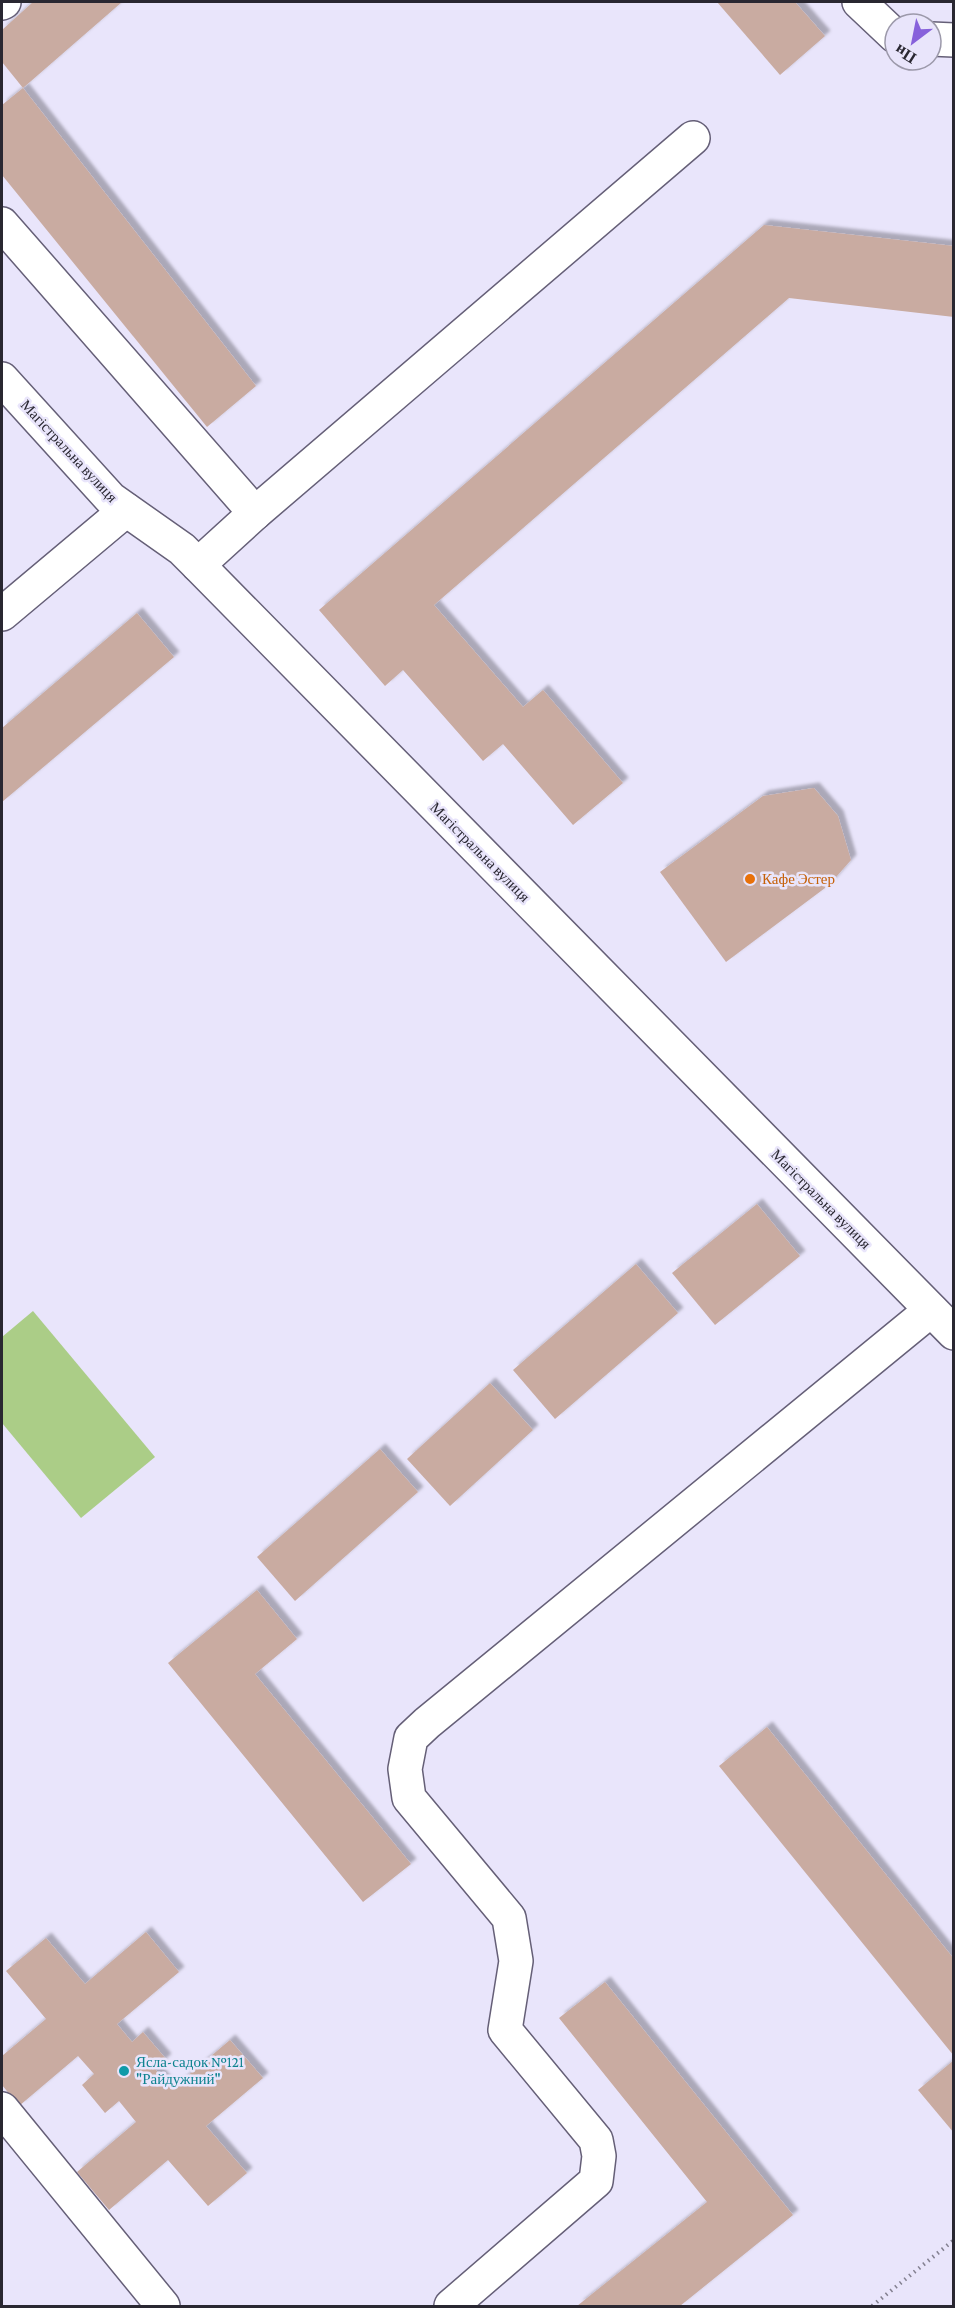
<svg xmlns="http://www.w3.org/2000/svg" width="955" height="2308" viewBox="0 0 955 2308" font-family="'Crimson Pro',serif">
  <defs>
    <filter id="shadow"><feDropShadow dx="5.5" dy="-5.5" stdDeviation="1.5" flood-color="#0004"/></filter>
  </defs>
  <rect width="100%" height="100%" fill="#e9e5fb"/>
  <polygon fill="#abcd87" points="33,1311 155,1457 81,1518 2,1423 2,1337"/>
  <g fill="#c9aba1" filter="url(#shadow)">
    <polygon points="33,2 122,2 23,88 2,62 2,30"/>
    <polygon points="717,2 795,2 825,36 780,75"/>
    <polygon points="23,88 256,386 207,427 2,175 2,105"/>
    <polygon points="764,225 954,246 954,317 789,298 434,605 523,707 543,690 623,783 573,825 503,744 483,761 403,670 385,686 319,610"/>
    <polygon points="137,613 174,657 2,802 2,728"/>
    <polygon points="814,788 838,816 851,860 829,885 726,962 660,872 763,796"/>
    <polygon points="757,1204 800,1256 715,1325 672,1273"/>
    <polygon points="636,1264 678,1313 555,1419 513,1370"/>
    <polygon points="490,1383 533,1430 450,1506 407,1459"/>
    <polygon points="380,1449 418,1492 295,1601 257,1557"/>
    <polygon points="257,1590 297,1639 255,1674 411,1864 363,1902 168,1663"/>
    <polygon points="767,1727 954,1959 954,2056 719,1766"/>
    <polygon points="146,1932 179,1972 117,2024 132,2042 143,2032 166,2059 155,2069 172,2089 230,2040 263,2078 206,2126 247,2173 208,2206 168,2160 109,2210 77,2172 136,2122 119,2101 105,2113 82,2085 94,2074 78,2056 19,2106 2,2085 2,2056 46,2019 6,1971 46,1938 85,1984"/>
    <polygon points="605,1982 793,2215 680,2306 577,2306 707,2202 559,2018"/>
    <polygon points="954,2060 954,2133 918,2090"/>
  </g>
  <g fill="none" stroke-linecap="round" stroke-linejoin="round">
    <g stroke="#655f77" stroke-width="36">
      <g id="minor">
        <polyline points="859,2 895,36"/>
        <polyline points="2,3 4,2"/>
        <polyline points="931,39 954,40"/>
        <polyline points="2,224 255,513"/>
        <polyline points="2,379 111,499 182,549 198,565 954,1333"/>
        <polyline points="198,565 255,513 693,138"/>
        <polyline points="2,614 126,510"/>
        <polyline points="2,2109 163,2306"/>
        <polyline points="451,2306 596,2181 599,2156 596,2140 505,2030 516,1961 509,1918 409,1798 405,1769 411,1738 427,1723 931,1310"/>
      </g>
    </g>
    <polyline stroke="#848191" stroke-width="4" stroke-dasharray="1.5 4.5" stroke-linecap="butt" points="872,2306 954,2240"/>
    <use href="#minor" stroke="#fff" stroke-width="33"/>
  </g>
  <circle fill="#e8710a" stroke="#e9e5fb" stroke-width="2" cx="750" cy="879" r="6"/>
  <circle fill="#0f9aa8" stroke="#e9e5fb" stroke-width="2" cx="124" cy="2071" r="6"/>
  <g text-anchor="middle" stroke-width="5" stroke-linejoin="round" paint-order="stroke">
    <g font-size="15" fill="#292731" stroke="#e9e5fb">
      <text transform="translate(69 451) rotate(47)" y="5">Магістральна вулиця</text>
      <text transform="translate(480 852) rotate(45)" y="5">Магістральна вулиця</text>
      <text transform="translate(821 1199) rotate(45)" y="5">Магістральна вулиця</text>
    </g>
    <g font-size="15" fill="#c56008" stroke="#e9e5fb" text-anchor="start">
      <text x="762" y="884">Кафе Эстер</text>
    </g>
    <g font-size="15" fill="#0d838f" stroke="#e9e5fb" text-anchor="start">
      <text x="136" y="2067">Ясла-садок №121<tspan x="136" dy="17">"Райдужний"</tspan></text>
    </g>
  </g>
  <rect width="955" height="2308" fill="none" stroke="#292731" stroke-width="6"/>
  <g transform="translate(913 42) rotate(212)"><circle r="28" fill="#e9e5fb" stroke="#9c99aa" stroke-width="1.5"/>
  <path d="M0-4.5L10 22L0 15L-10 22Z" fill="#8761db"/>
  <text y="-9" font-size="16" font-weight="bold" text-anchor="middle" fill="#292731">Пн</text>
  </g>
</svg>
